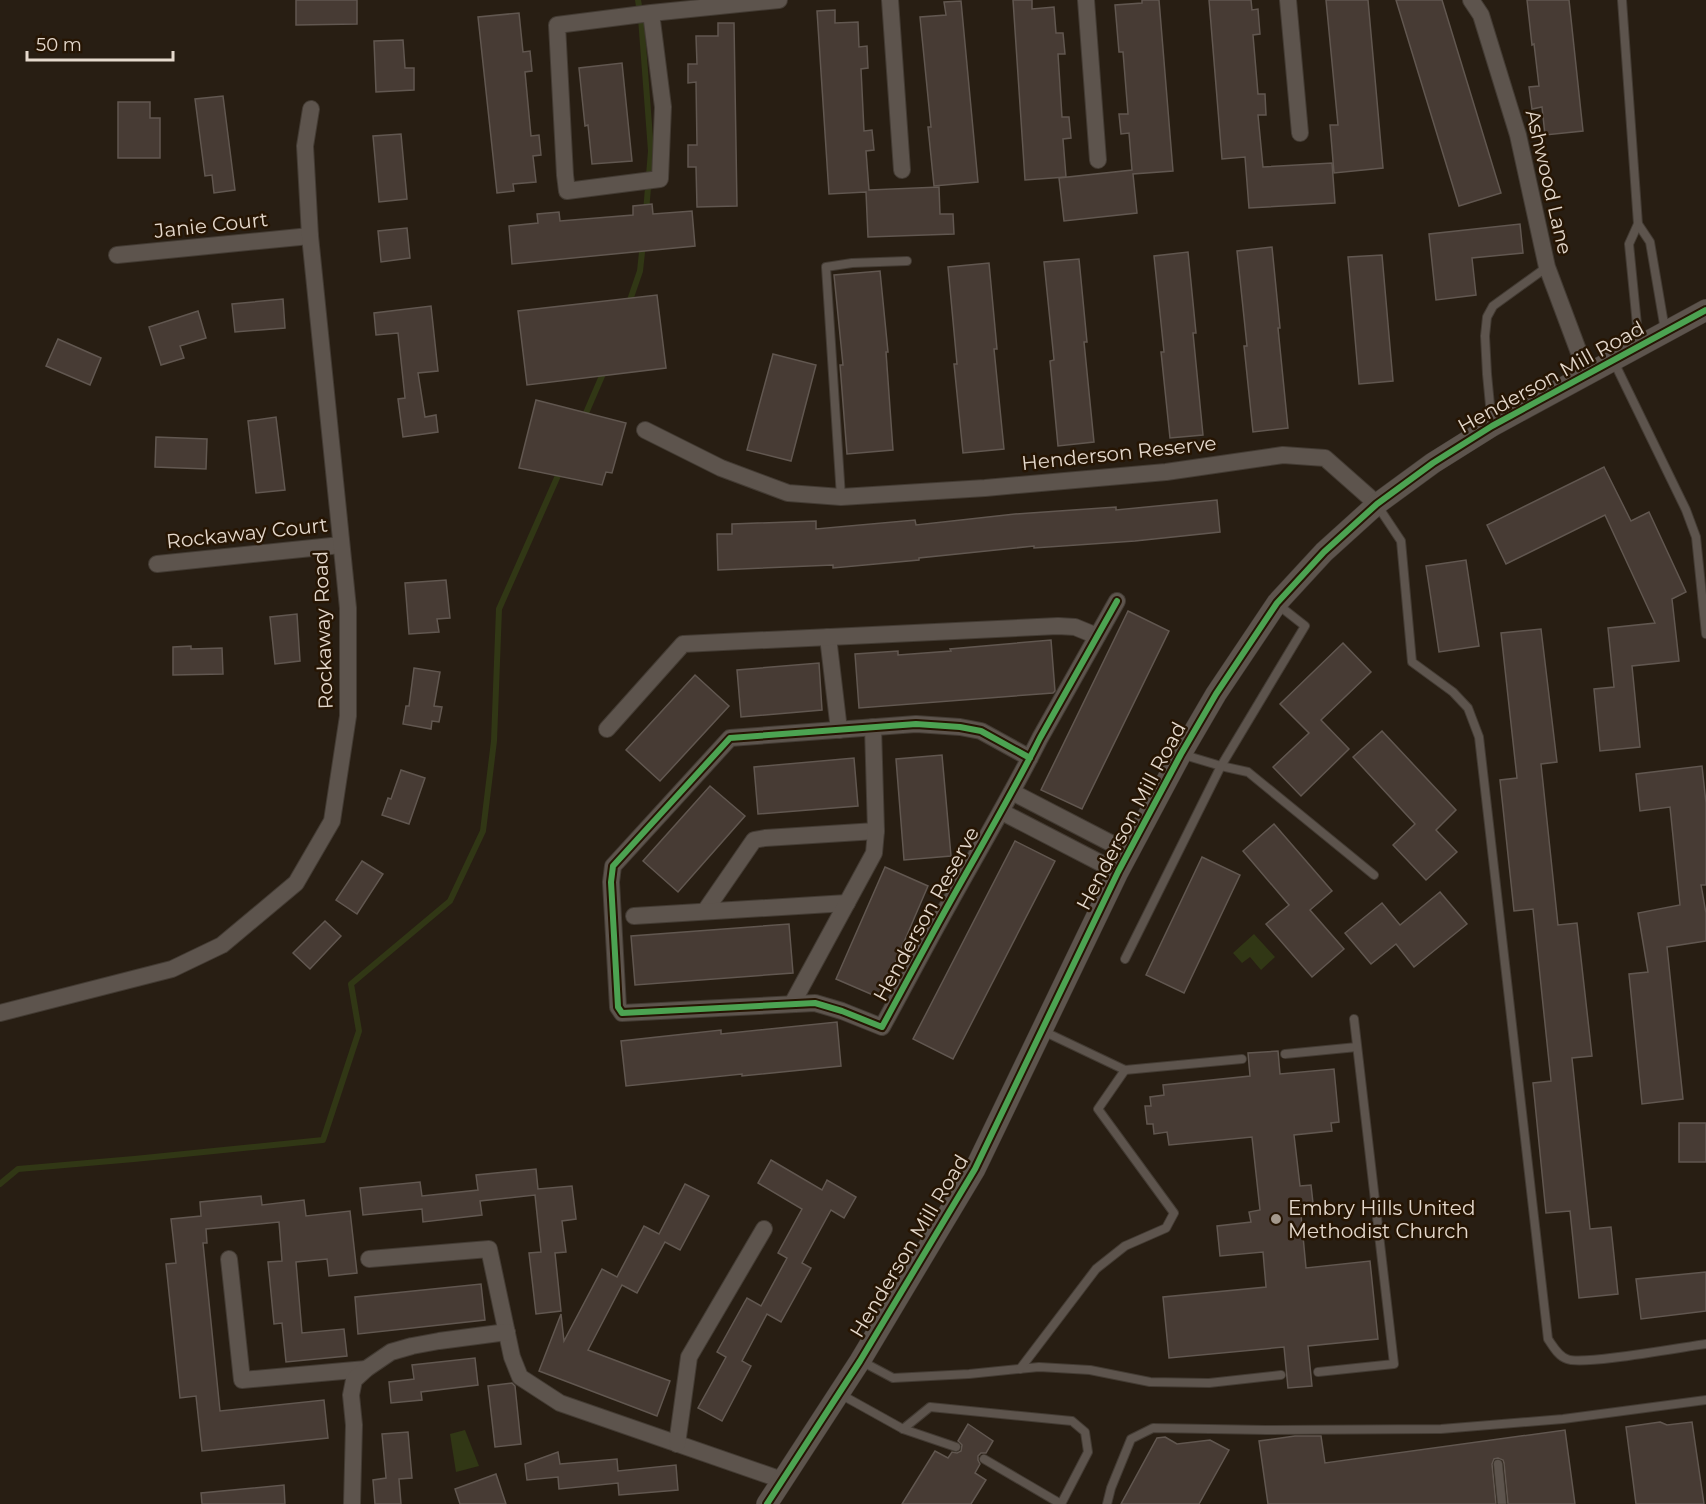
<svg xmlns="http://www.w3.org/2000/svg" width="1706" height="1504" viewBox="0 0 1706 1504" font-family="Montserrat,sans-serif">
  <rect width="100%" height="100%" fill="#281e13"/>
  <g fill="#313715">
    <polygon points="1254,934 1275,957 1261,970 1250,957 1242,963 1233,953"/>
    <polygon points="465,1430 479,1466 456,1472 450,1434"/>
  </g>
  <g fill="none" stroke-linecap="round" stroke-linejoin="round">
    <g stroke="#313715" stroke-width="6">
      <polyline points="638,0 641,18 651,151 646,212"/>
      <polyline points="629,303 640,271 643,243"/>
      <polyline points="583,420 605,369"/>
      <polyline points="0,1184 18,1169 134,1159 323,1140 359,1031 351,984 450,901 483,831 494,741 499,609 560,471"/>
    </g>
  </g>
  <g fill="#473b34" stroke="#615750" stroke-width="1.5">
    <polygon points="296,0 357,0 357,24 296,25"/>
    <polygon points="1013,0 1032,0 1032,9 1054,7 1056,33 1063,33 1065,54 1058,54 1062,117 1069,117 1071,138 1063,139 1066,177 1025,180"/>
    <polygon points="1142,0 1159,0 1173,171 1133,174 1137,213 1064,221 1059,178 1132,170 1129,133 1121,134 1119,114 1128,114 1123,52 1119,52 1115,5 1142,3"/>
    <polygon points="1209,0 1251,0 1252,10 1258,9 1260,34 1253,35 1258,94 1265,94 1266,115 1258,115 1263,167 1332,163 1335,203 1249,208 1245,157 1222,159"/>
    <polygon points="1326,0 1368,0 1383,168 1334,173 1330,125 1338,125"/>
    <polygon points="1396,0 1442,0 1501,193 1459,206"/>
    <polygon points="1527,0 1569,0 1583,131 1545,135 1542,107 1532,109 1529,87 1539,86 1534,44 1532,45"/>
    <polygon points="961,1 978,182 934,186 928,127 931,127 920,17 946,15 944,2"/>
    <polygon points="835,10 835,23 858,22 859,47 867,46 868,68 861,69 864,131 872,130 874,150 866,151 869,190 939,187 940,214 953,214 954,234 868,237 866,192 829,194 817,11"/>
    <polygon points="519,13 523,52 530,51 532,71 525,72 531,136 539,135 541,155 533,156 536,182 513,184 514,191 497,193 478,17"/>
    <polygon points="718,23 734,23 737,206 697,207 696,167 688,167 688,145 697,145 696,82 688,83 688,64 697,64 696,36 718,36"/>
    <polygon points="403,40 405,68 414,68 414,90 376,92 374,41"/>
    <polygon points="622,63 632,161 592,164 588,125 585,126 579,68"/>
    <polygon points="223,96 235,190 214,193 212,175 205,176 195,99"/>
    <polygon points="118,102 150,102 150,118 160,118 160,158 118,158"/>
    <polygon points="401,134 407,199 379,202 373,136"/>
    <polygon points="652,204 653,214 692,211 695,246 512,264 509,226 538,223 537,214 559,212 560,221 633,215 633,206"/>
    <polygon points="1520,224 1523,253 1472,258 1476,295 1436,300 1429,234"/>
    <polygon points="407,228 410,258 381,262 378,231"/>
    <polygon points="1272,247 1280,328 1278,328 1288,428 1253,432 1244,346 1247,346 1237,251"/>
    <polygon points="1188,252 1196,333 1193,333 1203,435 1170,438 1161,352 1164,352 1154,256"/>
    <polygon points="1382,255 1393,381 1359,384 1348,257"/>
    <polygon points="1079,259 1087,342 1084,342 1094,442 1058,446 1050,361 1054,360 1044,262"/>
    <polygon points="989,263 997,349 994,349 1004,449 963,453 954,364 957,364 948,267"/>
    <polygon points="880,271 888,352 886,352 893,450 847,454 840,365 843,365 834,275"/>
    <polygon points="657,295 666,368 527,385 518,311"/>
    <polygon points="283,299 285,328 235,332 232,304"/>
    <polygon points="431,306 438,371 418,373 425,417 436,415 438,432 403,437 398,399 405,398 398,333 376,335 374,313"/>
    <polygon points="198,311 206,338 180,346 184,358 161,365 149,327"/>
    <polygon points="58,339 101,358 90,385 46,366"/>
    <polygon points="773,354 816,365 791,461 747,450"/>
    <polygon points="536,400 626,423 612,473 606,472 602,485 519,468"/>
    <polygon points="276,417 285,490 256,493 248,421"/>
    <polygon points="156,437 207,439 206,469 155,467"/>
    <polygon points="1604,467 1631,521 1649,512 1686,592 1672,599 1679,661 1632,666 1640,747 1600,751 1594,689 1614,687 1608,628 1655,623 1605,515 1506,564 1487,525"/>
    <polygon points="1217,500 1220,532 1135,541 1034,548 1034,546 919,558 919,560 833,568 833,565 718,570 717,534 732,534 732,524 816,521 816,529 915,520 916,525 1015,514 1116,507 1116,510"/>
    <polygon points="1466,560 1479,646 1439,652 1426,566"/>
    <polygon points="446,580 450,618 437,619 439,632 409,634 405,583"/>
    <polygon points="1128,611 1169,631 1082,809 1041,790"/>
    <polygon points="297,614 300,661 275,664 270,617"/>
    <polygon points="1541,629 1557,762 1541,764 1558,925 1577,923 1592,1056 1572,1058 1590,1229 1611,1227 1618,1294 1579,1298 1570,1211 1546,1213 1533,1083 1551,1081 1533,909 1514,911 1500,780 1517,778 1501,633"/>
    <polygon points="1051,640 1055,691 1053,693 859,708 855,654 898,651 898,655 951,651 950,649"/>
    <polygon points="1343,643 1371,672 1321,720 1349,749 1301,796 1273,767 1309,733 1280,704"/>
    <polygon points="191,646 191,649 222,648 223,674 173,675 173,647"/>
    <polygon points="819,663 822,710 741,717 737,670"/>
    <polygon points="414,668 440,672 434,706 442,707 439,722 432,721 431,729 403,724 406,706 409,706"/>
    <polygon points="695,675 729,706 660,781 626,750"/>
    <polygon points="1382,731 1456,810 1436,830 1457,852 1426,880 1393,845 1415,824 1353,757"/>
    <polygon points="942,755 951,856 904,860 896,759"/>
    <polygon points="854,758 858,806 758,814 754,767"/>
    <polygon points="1702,766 1706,803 1706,885 1701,885 1706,913 1706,941 1667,947 1683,1099 1642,1104 1629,974 1648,972 1638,913 1680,905 1670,807 1640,811 1636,774"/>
    <polygon points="401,770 425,778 409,824 382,815 388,798 391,799"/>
    <polygon points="710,786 745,816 678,892 643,861"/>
    <polygon points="1274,824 1332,891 1310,910 1344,949 1312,977 1266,924 1289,905 1243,851"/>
    <polygon points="1015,841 1055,861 953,1059 913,1039"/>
    <polygon points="1202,857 1240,875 1184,993 1146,975"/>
    <polygon points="362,861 383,874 357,914 336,900"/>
    <polygon points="885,867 928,886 880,998 836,979"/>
    <polygon points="1440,892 1467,924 1414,967 1396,944 1371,964 1345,933 1382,903 1400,925"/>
    <polygon points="325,921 341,936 310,969 293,953"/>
    <polygon points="789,924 793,973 635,985 631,936"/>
    <polygon points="837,1022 841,1066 742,1076 742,1074 626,1086 621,1041 721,1030 721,1034"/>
    <polygon points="1278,1051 1280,1074 1334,1069 1339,1122 1331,1123 1332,1131 1294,1135 1300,1186 1311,1185 1313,1203 1305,1204 1306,1215 1301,1215 1306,1268 1370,1261 1378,1339 1308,1346 1312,1386 1288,1388 1284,1347 1169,1358 1163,1297 1266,1287 1263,1252 1220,1256 1217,1226 1251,1222 1249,1212 1260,1210 1252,1137 1169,1145 1167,1132 1154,1134 1153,1124 1147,1124 1145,1106 1151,1106 1150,1097 1164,1095 1163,1085 1250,1076 1248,1053"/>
    <rect x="1679" y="1123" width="27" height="39"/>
    <polygon points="771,1160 822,1190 827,1180 856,1197 844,1218 831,1210 802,1263 811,1268 781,1322 767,1314 742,1361 751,1366 722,1421 698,1408 726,1357 717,1352 747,1298 761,1306 787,1258 778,1253 802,1209 758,1183"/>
    <polygon points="536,1169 538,1189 572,1186 576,1219 562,1221 566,1252 555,1253 561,1311 536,1314 529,1253 541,1252 535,1195 480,1201 482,1215 423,1222 422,1209 363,1215 360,1188 420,1182 422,1196 478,1190 476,1175"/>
    <polygon points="685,1184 709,1196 680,1250 665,1242 637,1293 622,1285 588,1350 670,1381 657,1416 539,1371 561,1314 564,1341 602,1269 617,1277 644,1226 659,1234"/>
    <polygon points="261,1196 262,1205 304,1200 306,1216 350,1211 357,1273 329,1276 327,1259 296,1262 302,1333 344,1329 347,1356 286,1362 282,1323 274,1324 268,1262 282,1261 279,1222 206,1229 207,1243 203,1243 220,1411 324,1400 328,1438 202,1451 196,1396 180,1398 166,1264 176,1263 171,1219 201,1216 200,1202"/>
    <polygon points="1706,1272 1706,1311 1641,1319 1636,1279"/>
    <polygon points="481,1284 485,1320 358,1334 355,1297"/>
    <polygon points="475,1358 478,1385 421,1392 422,1400 391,1403 389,1382 414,1379 412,1365"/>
    <polygon points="512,1383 515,1386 521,1444 495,1447 488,1386"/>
    <polygon points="1660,1422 1667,1425 1692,1422 1704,1504 1636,1504 1626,1427"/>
    <polygon points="968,1424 993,1441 986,1453 981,1453 978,1456 978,1460 980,1464 975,1473 986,1480 971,1504 902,1504 935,1451 948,1458 952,1452 957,1453 961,1451 962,1445 958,1441"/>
    <polygon points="1565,1430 1575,1504 1508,1504 1504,1463 1503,1460 1498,1458 1494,1459 1492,1464 1496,1504 1268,1504 1259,1441 1295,1436 1321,1436 1325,1463"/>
    <polygon points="408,1432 412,1478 399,1479 401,1504 375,1504 373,1480 386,1478 382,1434"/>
    <polygon points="1165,1437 1177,1444 1210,1440 1229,1450 1199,1504 1121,1504 1157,1438"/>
    <polygon points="558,1452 560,1464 617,1459 618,1471 676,1465 678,1490 619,1495 618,1483 559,1489 558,1477 527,1480 525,1464"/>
    <polygon points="496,1474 506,1504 460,1504 455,1489"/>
    <polygon points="284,1485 285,1504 202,1504 201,1493"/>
  </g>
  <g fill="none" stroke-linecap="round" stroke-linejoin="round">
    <g stroke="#433b33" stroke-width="10">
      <g id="service">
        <polyline points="1622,0 1638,224 1629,244 1639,345"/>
        <polyline points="1638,224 1650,242 1665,330"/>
        <polyline points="1614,362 1686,510 1696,537 1706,634"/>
        <polyline points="1492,426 1487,374 1485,336 1487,317 1493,306 1547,267"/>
        <polyline points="841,497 826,267 852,263 907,261"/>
        <path d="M1377,505L1401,541L1412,662L1453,692L1468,708L1479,737L1548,1339C1553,1346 1558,1356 1567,1359C1581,1366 1683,1347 1706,1344"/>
        <polyline points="1181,754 1221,766 1248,772 1374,875"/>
        <polyline points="1125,959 1221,766 1305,626 1277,604"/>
        <polyline points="1043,1031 1125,1070 1242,1059"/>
        <polyline points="1285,1054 1357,1047"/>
        <polyline points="861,1361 893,1378 969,1374 1039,1367 1090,1370 1150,1382 1209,1383 1281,1375"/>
        <polyline points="1020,1369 1096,1269 1125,1246 1166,1228 1174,1213 1098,1109 1125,1070"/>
        <polyline points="1318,1372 1394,1364 1354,1019"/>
        <polyline points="840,1394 903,1429 956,1447"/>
        <polyline points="903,1429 930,1407 1072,1421 1085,1432 1088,1452 1061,1504"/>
        <polyline points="984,1459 1061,1504"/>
        <polyline points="1498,1464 1502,1504"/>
        <polyline points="1107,1504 1111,1488 1131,1439 1153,1428 1266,1430 1441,1429 1563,1419 1706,1400"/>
      </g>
    </g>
    <g stroke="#433b33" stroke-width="18">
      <g id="minor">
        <polyline points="890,0 902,170"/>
        <polyline points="1086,0 1098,160"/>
        <polyline points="1288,0 1300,133"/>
        <polyline points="1471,0 1481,15 1518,135 1547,267 1587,374"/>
        <polyline points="651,13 663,107 660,179 567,191 565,175 557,25 651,13 779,0"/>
        <polyline points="117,255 310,236"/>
        <polyline points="645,430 721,468 788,493 841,497 985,488 1166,472 1283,455 1325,458 1377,504"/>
        <polyline points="157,564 341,545"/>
        <polyline points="828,637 839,730"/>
        <polyline points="607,729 683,644 1058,626 1075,627 1097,636"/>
        <path d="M1030,758L981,731L960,727L916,724L730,738L613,866L611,882L618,1007L622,1013L815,1003L842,1011L882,1027C905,985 927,943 950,902C980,848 1012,794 1040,738L1117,601"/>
        <polyline points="1012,792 1128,852"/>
        <polyline points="1002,812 1118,872"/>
        <polyline points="705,911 754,840 765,838 876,831"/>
        <polyline points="634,916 847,903"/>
        <polyline points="792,1004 874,853 876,831 873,727"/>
        <polyline points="0,1013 172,969 222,945 296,883 332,821 348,716 348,608 310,236 305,146 311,109"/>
        <polyline points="229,1259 242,1380 366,1369"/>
        <polyline points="369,1259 489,1249 512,1357 520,1377 560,1403 782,1480"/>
        <polyline points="677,1444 689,1357 764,1229"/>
        <polyline points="352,1504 354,1425 351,1395 354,1380 366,1369 391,1352 412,1346 439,1341 507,1332"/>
      </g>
    </g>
    <g stroke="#433b33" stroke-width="22">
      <polyline id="tertiary" points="767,1504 860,1361 975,1169 1118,872 1181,754 1216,694 1277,603 1324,552 1377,504 1433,463 1492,426 1706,310"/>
    </g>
    <use href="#service" stroke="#5d544d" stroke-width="8"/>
    <use href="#minor" stroke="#5d544d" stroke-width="16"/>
    <use href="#tertiary" stroke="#5d544d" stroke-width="21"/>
    <g stroke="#261503" stroke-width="10">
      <g id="cycleway">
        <path d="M1030,758L981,731L960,727L916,724L730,738L613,866L611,882L618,1007L622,1013L815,1003L842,1011L882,1027C905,985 927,943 950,902C980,848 1012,794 1040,738L1117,601"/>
        <polyline points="767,1504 860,1361 975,1169 1118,872 1181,754 1216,694 1277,603 1324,552 1377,504 1433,463 1492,426 1706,310"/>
      </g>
    </g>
    <use href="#cycleway" stroke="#4ca352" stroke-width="6"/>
  </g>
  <circle fill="#a3988c" stroke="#261503" stroke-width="2" cx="1276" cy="1219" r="6"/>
  <g text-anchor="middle" stroke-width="5" stroke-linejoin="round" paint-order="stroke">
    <g font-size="20" fill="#e5d9cd" stroke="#261503">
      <text transform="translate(1549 182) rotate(77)" y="7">Ashwood Lane</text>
      <text transform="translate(211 225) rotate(-6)" y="7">Janie Court</text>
      <text transform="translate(1551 377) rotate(-29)" y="7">Henderson Mill Road</text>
      <text transform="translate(1119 453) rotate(-6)" y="7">Henderson Reserve</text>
      <text transform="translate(247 533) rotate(-6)" y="7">Rockaway Court</text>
      <text transform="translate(323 630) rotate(-92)" y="7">Rockaway Road</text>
      <text transform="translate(1131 816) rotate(-62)" y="7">Henderson Mill Road</text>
      <text transform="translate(926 914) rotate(-61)" y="7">Henderson Reserve</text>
      <text transform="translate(909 1246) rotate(-59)" y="7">Henderson Mill Road</text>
    </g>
    <g font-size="20" fill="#e5d9cd" stroke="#261503" text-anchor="start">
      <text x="1288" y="1215">Embry Hills United<tspan x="1288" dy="23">Methodist Church</tspan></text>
    </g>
  </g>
  <path d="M27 51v9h146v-9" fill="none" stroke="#e5d9cd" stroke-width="3"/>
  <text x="36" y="51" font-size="18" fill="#e5d9cd" stroke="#261503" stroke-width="4.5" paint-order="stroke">50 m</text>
</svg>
